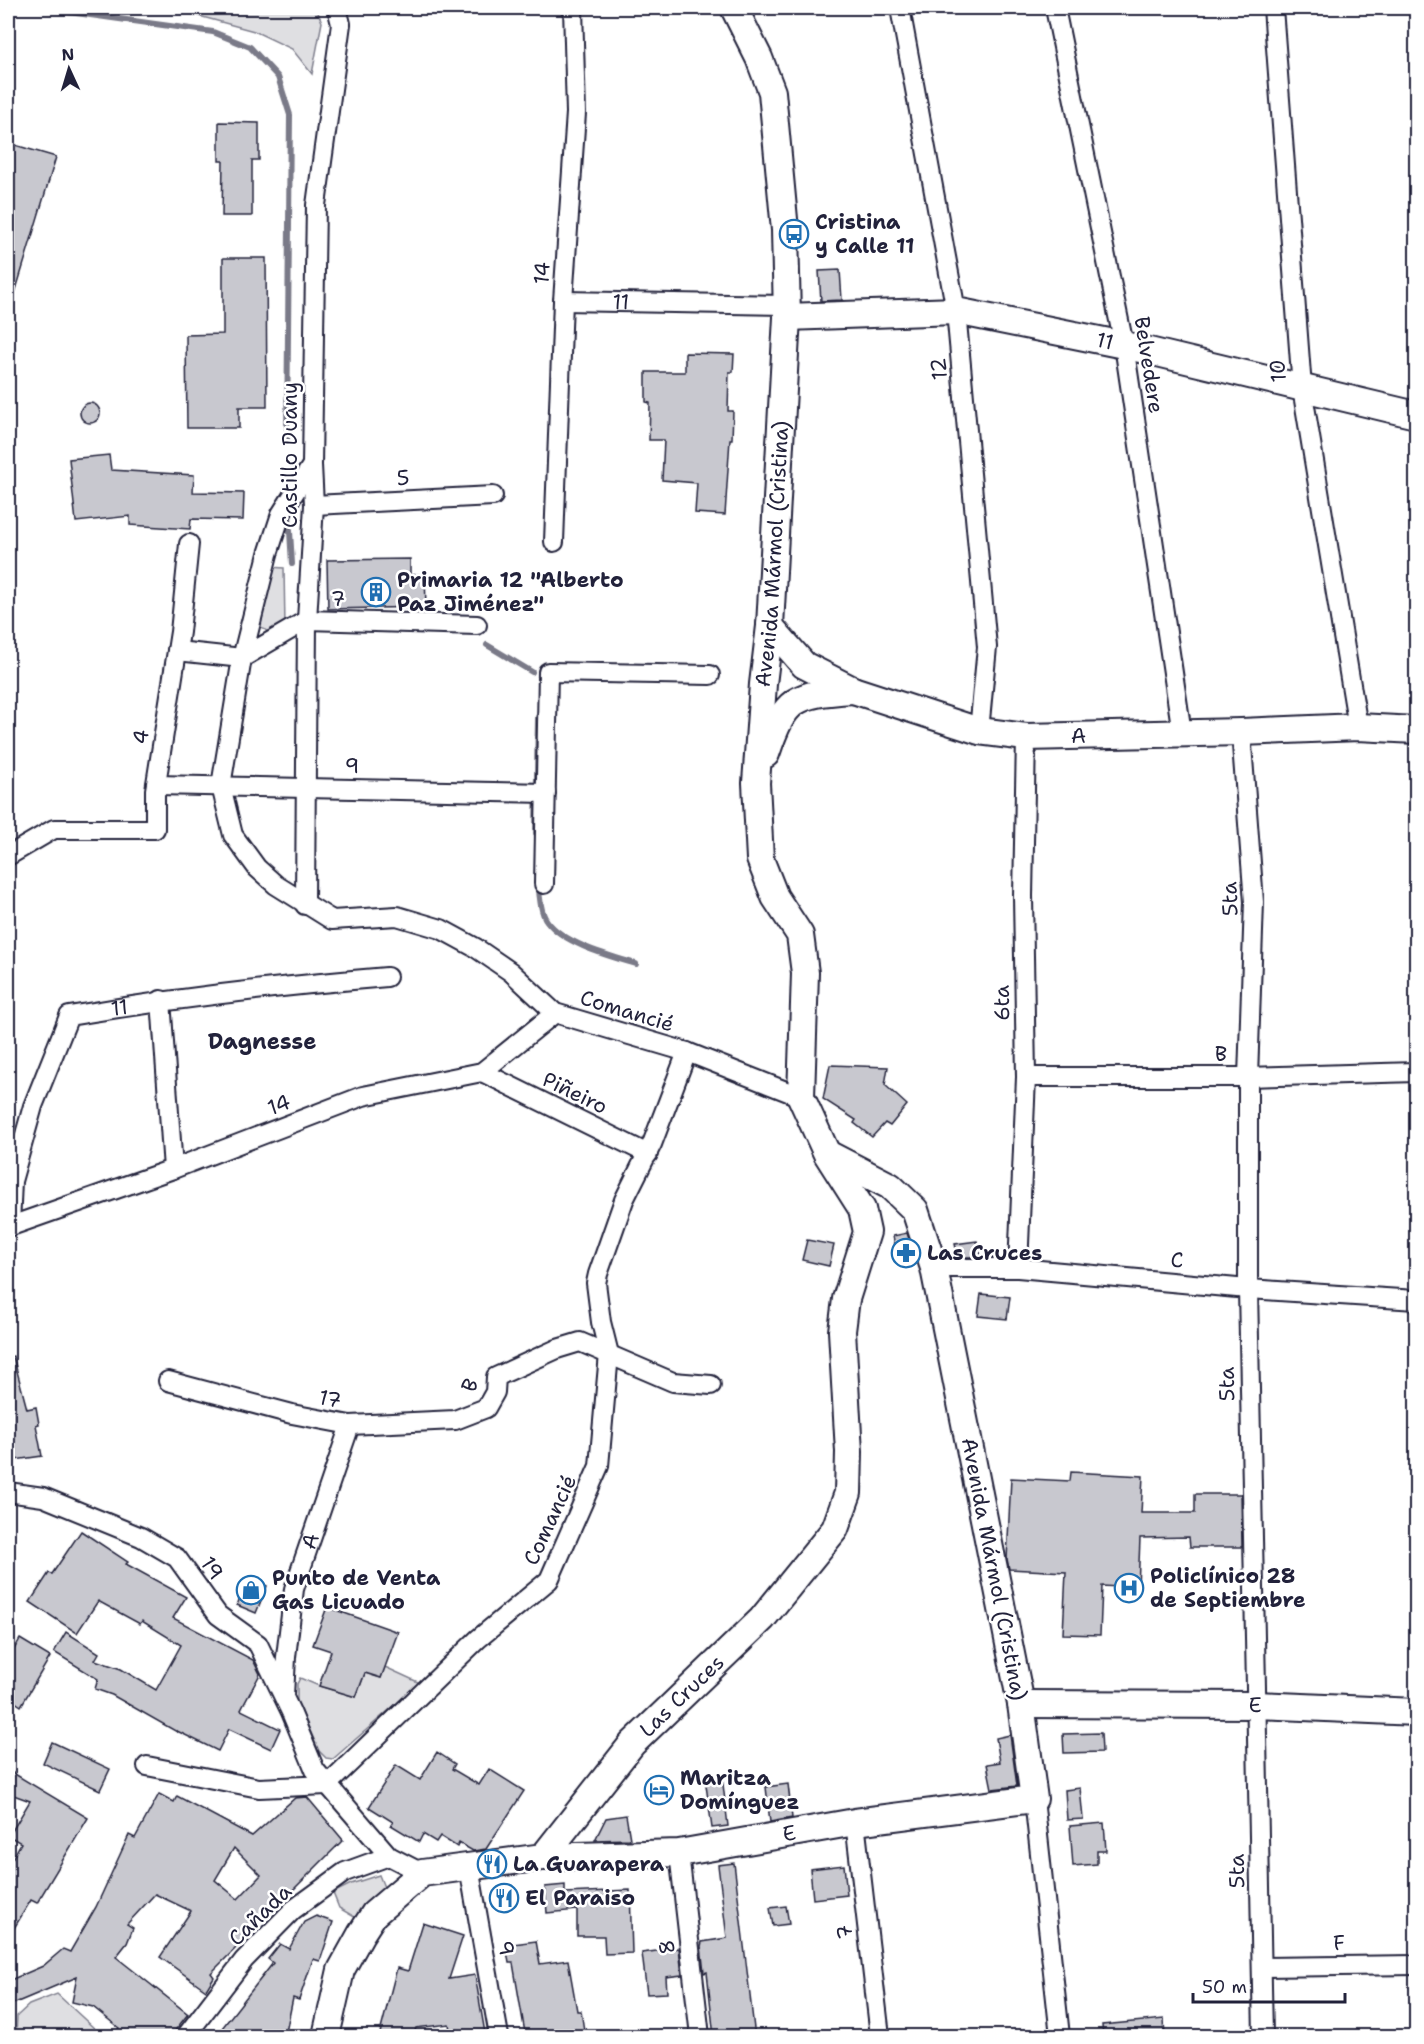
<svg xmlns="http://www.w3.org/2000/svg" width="1424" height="2044" viewBox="0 0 1424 2044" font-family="'Shantell Sans',sans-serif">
  <rect width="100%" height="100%" fill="#fff"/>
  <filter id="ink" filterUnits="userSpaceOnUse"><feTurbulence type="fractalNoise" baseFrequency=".0167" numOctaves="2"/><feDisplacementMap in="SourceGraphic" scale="12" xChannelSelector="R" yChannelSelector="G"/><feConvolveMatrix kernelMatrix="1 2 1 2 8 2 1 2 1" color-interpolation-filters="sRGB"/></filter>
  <g filter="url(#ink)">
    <g fill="#dfdfe2" stroke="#80808e" stroke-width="1.5">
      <polygon points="153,8 316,8 322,22 312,74 292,49 254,31 188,13"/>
      <polygon points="269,567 284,568 285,628 271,634 261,627"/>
      <polygon points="385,1667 420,1683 333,1759 326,1758 319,1751 297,1701 297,1684 300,1678 319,1686 356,1697 365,1673 381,1678"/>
      <polygon points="379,1875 386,1892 358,1919 339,1908 333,1893 351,1884"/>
      <polygon points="57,1994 96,2030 94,2036 16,2036 17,2016 29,2005"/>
    </g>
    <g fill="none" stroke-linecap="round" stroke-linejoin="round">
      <g stroke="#7a7a88" stroke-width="6">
        <polyline points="40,8 213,32 250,47 278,77 290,115 287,443"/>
        <polyline points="289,515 292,564"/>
        <polyline points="487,645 532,672"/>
        <polyline points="536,833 538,717"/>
        <path d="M539,885C539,895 541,914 547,921C564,944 610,956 636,964"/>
      </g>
    </g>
    <g fill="#c8c8cf" stroke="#22223b" stroke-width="1.5" fill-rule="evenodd">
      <polygon points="219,122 259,123 259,160 252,160 252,216 222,216 223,161 219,161"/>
      <polygon points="8,143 56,157 12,303 8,303"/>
      <polygon points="223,258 266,258 267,407 239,407 239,428 187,428 186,335 223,334"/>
      <polygon points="840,270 842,300 821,301 819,271"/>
      <polygon points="685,353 734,354 733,372 729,372 728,411 733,411 732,439 730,439 725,515 695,513 697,483 662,480 664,440 649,440 650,403 646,402 646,372 685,372"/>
      <circle cx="90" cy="413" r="10"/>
      <polygon points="109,455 111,470 194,475 193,492 244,493 243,520 191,519 190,529 130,525 130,516 76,522 69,459"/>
      <polygon points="410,559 410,575 425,574 426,607 328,609 327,560"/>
      <polygon points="830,1065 888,1067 885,1085 907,1105 890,1126 885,1123 872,1137 854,1123 856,1120 823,1099"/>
      <polygon points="907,1233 915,1257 898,1260 893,1236"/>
      <polygon points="807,1240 834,1245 829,1266 802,1260"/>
      <polygon points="977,1241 981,1257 958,1257 955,1244"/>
      <polygon points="981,1294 1010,1297 1007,1319 978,1316"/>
      <polygon points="13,1356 27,1409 36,1407 39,1424 36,1425 42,1456 8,1461 8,1357"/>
      <polygon points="1071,1472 1143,1476 1141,1513 1195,1513 1195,1494 1241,1494 1242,1547 1190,1547 1189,1537 1140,1538 1138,1588 1102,1586 1100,1635 1063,1634 1066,1572 1009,1569 1007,1559 1011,1478 1070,1481"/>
      <polygon points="81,1531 128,1562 126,1564 186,1597 173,1618 253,1660 260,1674 241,1710 280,1729 271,1749 229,1729 218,1751 177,1731 177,1732 112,1695 95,1689 98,1679 54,1652 66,1632 99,1653 95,1660 121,1669 156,1690 181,1645 142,1621 140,1624 98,1601 77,1633 30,1602 49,1573 52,1574"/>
      <polygon points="248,1579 267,1586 256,1613 237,1605"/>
      <polygon points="327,1607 398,1632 381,1678 365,1673 356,1697 319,1686 331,1651 313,1645"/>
      <polygon points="20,1639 50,1657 21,1706 8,1697 8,1660"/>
      <polygon points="1101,1733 1102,1752 1064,1753 1063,1734"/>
      <polygon points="1010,1735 1017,1786 992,1789 987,1764 1000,1762 996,1738"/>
      <polygon points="52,1742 110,1769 100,1790 43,1763"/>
      <polygon points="437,1752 455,1764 452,1769 479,1785 489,1769 524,1791 486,1849 473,1851 459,1843 457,1847 440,1836 436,1842 423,1834 419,1842 391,1825 393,1822 369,1807 396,1765 420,1780"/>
      <polygon points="8,1770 88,1818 37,1903 31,1900 8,1938 8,1866 21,1843 9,1836 30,1801 8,1793"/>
      <polygon points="722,1776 728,1826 712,1828 705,1778"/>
      <polygon points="788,1784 792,1818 770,1822 766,1787"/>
      <polygon points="1080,1788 1083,1819 1067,1820 1065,1790"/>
      <path d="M159,1794L174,1802L177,1796L252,1836L295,1798L307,1797L343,1840L265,1918L262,1916L235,1949L211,1973L214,1977L206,1990L160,1957L191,1911L155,1894L127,1924L133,1928L127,1943L116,1957L188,2014L170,2037H112L119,2028L93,2007L72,2002L77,1977L8,2006V1981L43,1966L63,1949L70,1952L96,1907L129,1835L135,1838ZM234,1848L261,1875L238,1899L215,1880Z"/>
      <polygon points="626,1815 630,1839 595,1840 606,1818"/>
      <polygon points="1104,1823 1106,1851 1097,1851 1097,1864 1073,1866 1070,1826"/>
      <polygon points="734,1863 755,2037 714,2037 707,1972 704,1973 701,1946 702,1942 727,1938 718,1865"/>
      <polygon points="844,1865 847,1895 813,1899 810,1869"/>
      <polygon points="565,1885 565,1893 630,1890 632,1953 605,1954 604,1936 577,1936 577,1910 547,1913 545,1887"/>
      <polygon points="786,1906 789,1924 773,1926 770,1908"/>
      <polygon points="316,1916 333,1922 320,1961 313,1959 299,2000 293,1998 285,2037 215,2037 273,1963 268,1959 280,1944 289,1949 304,1922"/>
      <polygon points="423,1923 463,1936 449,1979 475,1975 485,2033 451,2037 449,2024 416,2028 413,2037 379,2037 397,1968 408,1971"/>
      <polygon points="536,1941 540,1964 568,1960 577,2011 581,2011 585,2037 541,2037 540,2031 525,2033 513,1963 509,1963 506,1945"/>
      <polygon points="679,1948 682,1975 666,1977 667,1993 647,1994 642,1953"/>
      <polygon points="1164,2019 1165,2037 1103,2037 1102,2025"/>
    </g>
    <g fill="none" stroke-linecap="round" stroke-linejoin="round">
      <g stroke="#22223b" stroke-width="22">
        <g id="street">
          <polyline points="900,8 956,311 987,647 979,731"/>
          <polyline points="1055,8 1124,345 1182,733"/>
          <polyline points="1273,8 1302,388 1358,727"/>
          <path id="s1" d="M563,301L787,305"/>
          <polyline points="312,465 281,514 268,554 242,658 221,786 233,835 257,868 276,885 332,920 397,916 441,929 476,948 511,972 555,1013 687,1052 801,1097"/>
          <polyline points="314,505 493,496"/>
          <polyline points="554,542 563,301 576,113 573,8 570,8"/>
          <polyline points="177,651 242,658 307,620 477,625"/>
          <polyline points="1241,732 1254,902 1248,1077 1248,1289 1263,2036"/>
          <polyline points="156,785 546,793"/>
          <polyline points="8,856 54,829 155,829 155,790 180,632 189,544"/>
          <polyline points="544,884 548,672 710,675"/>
          <polyline points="305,905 307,620 314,505 312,465 316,205 341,24 337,8"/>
          <polyline points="161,1000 173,1169"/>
          <polyline points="482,1072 648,1154"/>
          <polyline points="1026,1077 1248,1077 1416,1072"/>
          <path id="s2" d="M10,1225L12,1181L33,1106L69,1016C175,998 280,986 387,977"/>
          <polyline points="8,1227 173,1169 363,1096 482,1072 555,1013"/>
          <polyline points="934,1268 1018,1268 1248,1289 1416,1300"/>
          <polyline points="1018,1268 1026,1077 1023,896 1026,737"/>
          <polyline points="168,1381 292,1414 350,1425 455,1420 486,1408 495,1392 496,1377 557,1349 580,1342 673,1382 711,1385"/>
          <polyline points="8,1492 43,1497 141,1537 177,1558 218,1615 258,1644 291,1712 315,1770 389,1856 422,1873"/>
          <path id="s3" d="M284,1696L286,1657L294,1589L350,1425"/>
          <polyline points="147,1766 259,1788 327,1785 478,1639 549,1580 599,1466 609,1354 601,1322 596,1283 598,1274 624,1200 652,1144 687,1052"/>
          <polyline points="1034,1799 1060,2036"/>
          <polyline points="855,1822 880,2036"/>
          <polyline points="679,1853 700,2036"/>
          <polyline points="469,1867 499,2036"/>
          <polyline points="1262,1967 1416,1965"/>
          <polyline points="186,2036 244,1960 293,1910 345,1872 389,1856"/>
        </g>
      </g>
      <g stroke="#22223b" stroke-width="30">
        <g id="secondary">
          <path id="s4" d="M787,317L956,311L1124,345L1416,415"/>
          <path id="s5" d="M770,626L804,665L853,690L979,731L1026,737L1241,732L1358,727L1416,730"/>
          <path d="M766,754C785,697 795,694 853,690"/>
          <path id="s6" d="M1021,1704L1256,1705L1416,1712"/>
          <path id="s7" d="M543,1857L632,1744L762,1619L835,1529L848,1493L849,1452L842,1331L846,1299L867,1232L862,1209L827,1154L801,1097L805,973L800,935L775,897L760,859L756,783L763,684L770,626L787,317L785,230L772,92L759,58L734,8"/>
          <path id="s8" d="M326,2036L341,1970L361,1934L374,1914L422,1873L543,1857L679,1853L855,1822L1034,1799L1021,1704L934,1268L915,1210L890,1186L828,1154"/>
        </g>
      </g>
      <use href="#street" stroke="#fff" stroke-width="18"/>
      <use href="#secondary" stroke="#fff" stroke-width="26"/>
    </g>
  </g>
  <defs>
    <g id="bus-ring" transform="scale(1.5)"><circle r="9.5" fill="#fff" stroke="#1f6fb2" stroke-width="1.5"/><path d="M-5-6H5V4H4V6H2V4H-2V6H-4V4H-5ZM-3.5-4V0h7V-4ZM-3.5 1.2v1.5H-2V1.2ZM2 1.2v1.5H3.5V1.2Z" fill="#1f6fb2"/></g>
    <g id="building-ring" transform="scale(1.5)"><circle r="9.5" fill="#fff" stroke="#1f6fb2" stroke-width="1.5"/><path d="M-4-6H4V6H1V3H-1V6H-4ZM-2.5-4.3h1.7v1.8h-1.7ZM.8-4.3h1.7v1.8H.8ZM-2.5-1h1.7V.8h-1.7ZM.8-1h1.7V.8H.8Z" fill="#1f6fb2"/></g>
    <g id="pharmacy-ring" transform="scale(1.5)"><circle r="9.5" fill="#fff" stroke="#1f6fb2" stroke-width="1.5"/><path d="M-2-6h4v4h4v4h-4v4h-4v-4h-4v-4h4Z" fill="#1f6fb2"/></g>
    <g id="hospital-ring" transform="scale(1.5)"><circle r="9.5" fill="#fff" stroke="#1f6fb2" stroke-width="1.5"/><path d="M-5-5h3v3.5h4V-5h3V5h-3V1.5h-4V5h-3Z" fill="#1f6fb2"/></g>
    <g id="shop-ring" transform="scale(1.5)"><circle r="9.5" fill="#fff" stroke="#1f6fb2" stroke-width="1.5"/><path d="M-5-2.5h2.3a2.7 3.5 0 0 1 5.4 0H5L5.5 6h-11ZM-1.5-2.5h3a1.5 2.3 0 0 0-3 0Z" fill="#1f6fb2"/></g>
    <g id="hotel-ring" transform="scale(1.5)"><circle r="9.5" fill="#fff" stroke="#1f6fb2" stroke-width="1.5"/><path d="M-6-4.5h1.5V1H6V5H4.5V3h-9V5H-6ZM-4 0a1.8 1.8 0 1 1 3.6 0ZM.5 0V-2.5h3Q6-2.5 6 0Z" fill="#1f6fb2"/></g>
    <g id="restaurant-ring" transform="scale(1.5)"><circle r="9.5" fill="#fff" stroke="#1f6fb2" stroke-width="1.5"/><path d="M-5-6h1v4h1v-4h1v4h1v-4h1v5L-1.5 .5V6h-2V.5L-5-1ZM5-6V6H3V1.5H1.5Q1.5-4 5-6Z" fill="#1f6fb2"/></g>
  </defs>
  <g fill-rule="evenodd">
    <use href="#bus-ring" x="794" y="234"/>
    <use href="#building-ring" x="376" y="592"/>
    <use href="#pharmacy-ring" x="906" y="1253"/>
    <use href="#hospital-ring" x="1129" y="1588"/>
    <use href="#shop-ring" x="251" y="1590"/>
    <use href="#hotel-ring" x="659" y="1790"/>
    <use href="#restaurant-ring" x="492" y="1864"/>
    <use href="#restaurant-ring" x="504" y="1898"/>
  </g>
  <g text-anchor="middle" stroke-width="5" stroke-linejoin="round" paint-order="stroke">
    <g font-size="21" font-weight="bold" fill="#22223b" stroke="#fff" text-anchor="start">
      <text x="815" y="229">Cristina<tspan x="815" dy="24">y Calle 11</tspan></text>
      <text x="397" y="587">Primaria 12 "Alberto<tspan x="397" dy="24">Paz Jiménez"</tspan></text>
      <text x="927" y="1260">Las Cruces</text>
      <text x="1150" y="1583">Policlínico 28<tspan x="1150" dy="24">de Septiembre</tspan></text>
      <text x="272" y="1585">Punto de Venta<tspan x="272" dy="24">Gas Licuado</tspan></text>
      <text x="680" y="1785">Maritza<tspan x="680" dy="24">Domínguez</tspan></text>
      <text x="513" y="1871">La Guarapera</text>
      <text x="525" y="1905">El Paraiso</text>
    </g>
    <g font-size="21" fill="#22223b" stroke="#fff">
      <text transform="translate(542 273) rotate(-86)" y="7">14</text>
      <text dy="7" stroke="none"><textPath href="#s1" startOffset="58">11</textPath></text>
      <text dy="7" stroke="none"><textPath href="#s4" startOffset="321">11</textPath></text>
      <text transform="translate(1149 365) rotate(81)" y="7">Belvedere</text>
      <text transform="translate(939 369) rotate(-95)" y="7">12</text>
      <text transform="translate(1278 371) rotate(-95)" y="7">10</text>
      <text transform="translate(290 455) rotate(-90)" y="7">Castillo Duany</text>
      <text transform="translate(403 478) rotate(-3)" y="7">5</text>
      <text dy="7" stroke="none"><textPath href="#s7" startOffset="1449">Avenida Mármol (Cristina)</textPath></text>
      <text transform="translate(338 599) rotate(1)" y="7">7</text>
      <text dy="7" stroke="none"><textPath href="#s5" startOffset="339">A</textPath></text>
      <text transform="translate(141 737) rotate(-81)" y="7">4</text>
      <text transform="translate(352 766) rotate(1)" y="7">9</text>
      <text transform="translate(1230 899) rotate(-92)" y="7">5ta</text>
      <text transform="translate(1002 1003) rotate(-91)" y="7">6ta</text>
      <text dy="7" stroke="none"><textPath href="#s2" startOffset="270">11</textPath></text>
      <text transform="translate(627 1011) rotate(17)" y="7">Comancié</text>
      <text x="1221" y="1061">B</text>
      <text transform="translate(575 1093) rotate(26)" y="7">Piñeiro</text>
      <text transform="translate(279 1105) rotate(-21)" y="7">14</text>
      <text transform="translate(1177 1260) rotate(5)" y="7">C</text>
      <text transform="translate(1227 1384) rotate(-91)" y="7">5ta</text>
      <text transform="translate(470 1385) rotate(-71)" y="7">B</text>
      <text transform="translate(330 1399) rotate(11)" y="7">17</text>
      <text transform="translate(550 1520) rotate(-65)" y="7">Comancié</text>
      <text dy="7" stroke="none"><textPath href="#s3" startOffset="158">A</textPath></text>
      <text transform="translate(212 1568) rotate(54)" y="7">19</text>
      <text transform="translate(994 1569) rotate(79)" y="7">Avenida Mármol (Cristina)</text>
      <text dy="7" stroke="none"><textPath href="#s7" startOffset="213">Las Cruces</textPath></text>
      <text dy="7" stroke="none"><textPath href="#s6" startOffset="234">E</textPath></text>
      <text dy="7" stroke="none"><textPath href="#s8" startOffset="566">E</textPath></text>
      <text transform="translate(1237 1871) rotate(-91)" y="7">5ta</text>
      <text transform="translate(260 1915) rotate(-44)" y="7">Cañada</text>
      <text transform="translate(845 1932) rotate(-97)" y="7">7</text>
      <text transform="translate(1339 1943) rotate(-1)" y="7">F</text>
      <text transform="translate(667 1947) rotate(-96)" y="7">8</text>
      <text transform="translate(506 1948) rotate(80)" y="7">9</text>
    </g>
    <g font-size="22" font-weight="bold" fill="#22223b" stroke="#fff">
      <text x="262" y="1049">Dagnesse</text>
    </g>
  </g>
  <rect width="1424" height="2044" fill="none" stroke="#fff" stroke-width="30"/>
  <rect x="15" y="15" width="1394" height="2014" fill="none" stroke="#22223b" stroke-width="2" filter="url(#ink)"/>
  <g transform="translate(69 69) rotate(356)" stroke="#ffffff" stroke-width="4.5" paint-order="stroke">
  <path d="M0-4.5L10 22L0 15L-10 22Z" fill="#22223b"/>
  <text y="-9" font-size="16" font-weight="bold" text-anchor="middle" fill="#22223b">N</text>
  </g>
  <path d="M1193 1993v9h152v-9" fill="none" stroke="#22223b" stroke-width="3"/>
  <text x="1202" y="1993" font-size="18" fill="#22223b" stroke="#ffffff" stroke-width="4.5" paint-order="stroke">50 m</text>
</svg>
